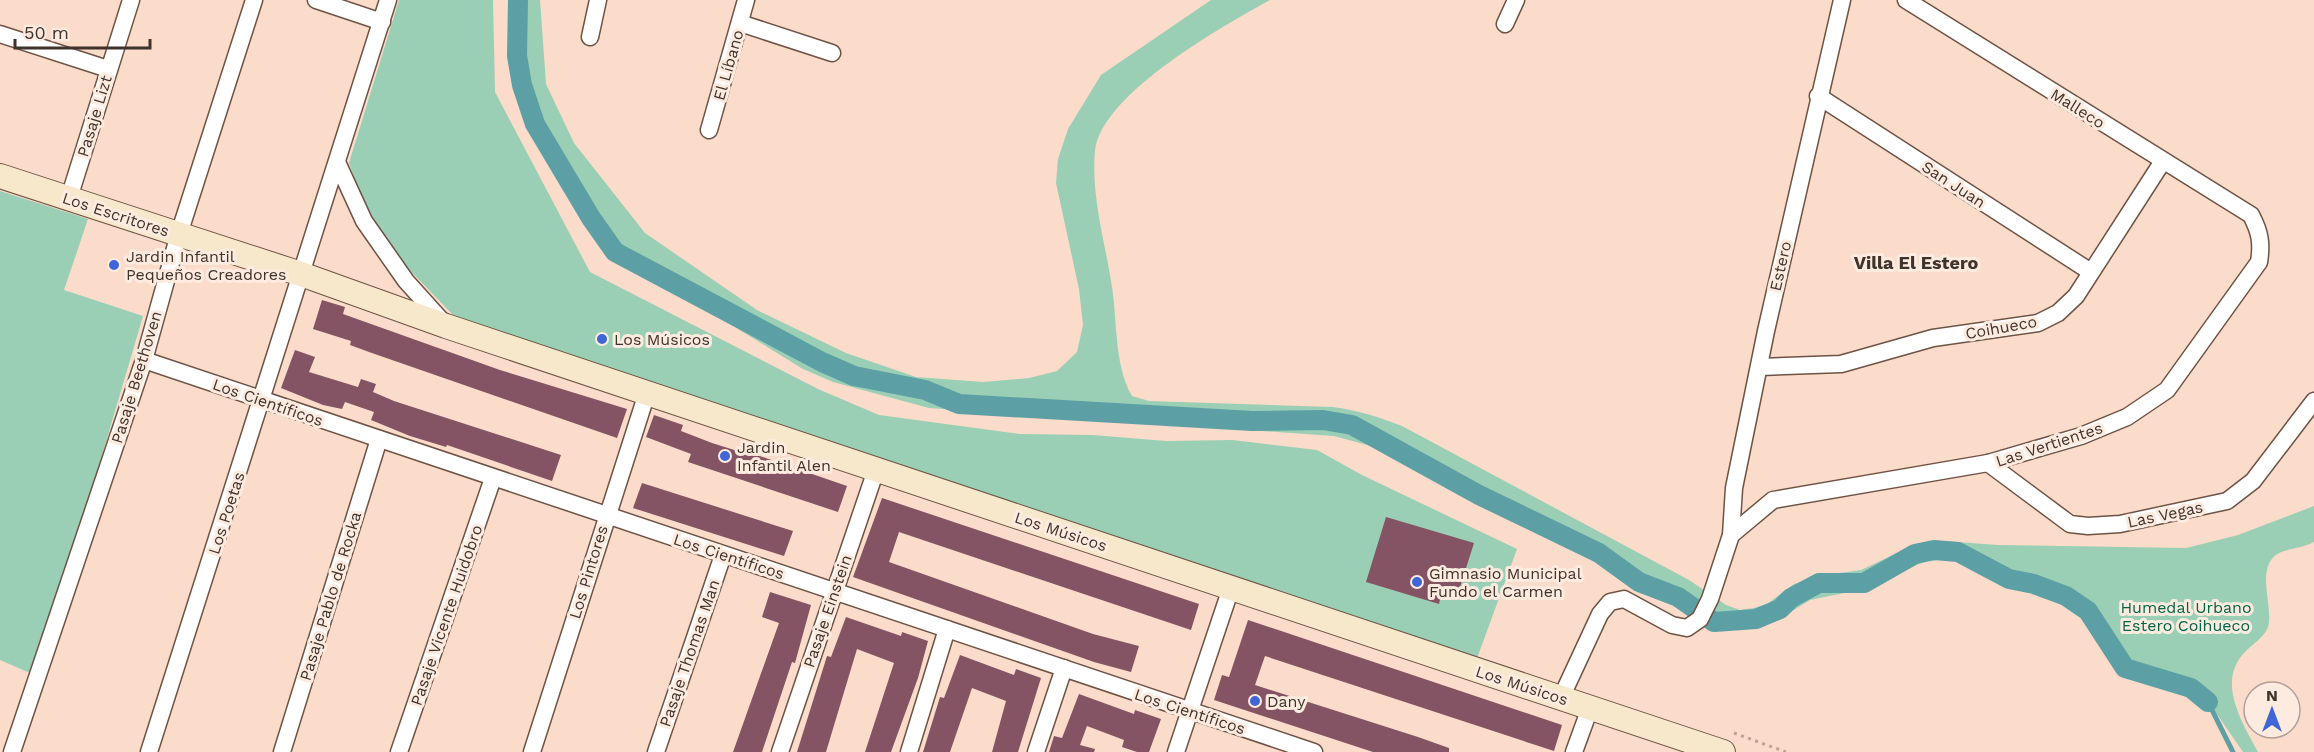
<svg xmlns="http://www.w3.org/2000/svg" width="2314" height="752" viewBox="0 0 2314 752" font-family="'Work Sans',sans-serif">
  <rect width="100%" height="100%" fill="#fbdbc9"/>
  <g fill="#9acfb5">
    <polygon points="399,0 493,0 495,92 590,272 818,389 879,415 1020,434 1093,435 1166,441 1232,440 1317,450 1362,475 1517,549 1476,661 453,315 397,257 363,201 349,163"/>
    <path d="M521,0H540L546,84L574,143L645,233L757,310L846,353L916,377L983,382L1029,378L1057,371L1077,352L1083,325L1079,289L1056,183L1058,159L1068,129L1101,75L1211,0H1270C1223,26 1101,94 1095,151C1091,194 1104,238 1111,281C1118,318 1113,363 1132,396L1149,401L1332,407C1357,410 1379,417 1402,426L1689,580L1726,605L1740,610L1754,608L1767,604L1794,584L1818,576L1861,570L1897,553L1944,541L1998,545L2186,548L2238,535L2314,506V542C2303,548 2290,548 2279,553C2254,567 2274,606 2268,627C2265,637 2250,646 2243,654C2217,684 2243,724 2258,752H2243L2210,704L2193,689L2150,675L2129,660L2099,618L2058,593L1972,564L1949,559L1929,561L1906,568L1869,588L1810,600L1775,622L1738,629L1717,626L1662,592L1371,446L1334,436L929,408L833,382L803,369L636,266L603,232L524,94Z"/>
    <polygon points="0,191 88,219 64,290 143,316 37,676 0,660"/>
  </g>
  <g fill="none" stroke-linecap="round" stroke-linejoin="round">
    <polyline stroke="#5c9fa5" stroke-width="5" points="2208,702 2233,752"/>
    <polyline stroke="#5c9fa5" stroke-width="20" points="518,0 517,56 522,85 535,124 591,218 615,252 822,362 854,376 925,390 959,404 1252,421 1323,420 1352,425 1479,495 1599,553 1639,582 1678,597 1714,622 1756,619 1780,609 1791,598 1819,583 1864,583 1915,554 1934,550 1958,552 2009,579 2034,584 2066,596 2088,611 2125,668 2191,688 2208,702"/>
  </g>
  <g fill="#855464">
    <polygon points="322,300 345,307 343,314 500,370 627,409 617,438 369,352 350,345 351,341 313,329"/>
    <polygon points="295,350 315,357 309,372 358,387 361,379 376,384 373,392 394,401 561,455 552,481 447,445 446,447 410,436 371,420 374,412 345,402 342,409 323,405 281,388"/>
    <polygon points="654,415 683,425 681,431 712,443 744,453 745,451 847,486 838,512 688,462 691,454 646,437"/>
    <polygon points="642,483 793,531 784,556 633,508"/>
    <polygon points="882,498 1199,604 1191,630 899,532 889,562 1093,634 1139,646 1131,672 1094,662 853,577"/>
    <polygon points="1386,517 1474,543 1456,600 1441,595 1439,604 1366,582"/>
    <polygon points="770,592 811,605 795,663 792,662 762,752 733,752 779,623 762,617"/>
    <polygon points="846,617 901,636 902,632 928,641 918,678 891,752 865,752 894,663 857,649 826,752 797,752 827,656 831,657"/>
    <polygon points="1248,620 1562,725 1554,751 1265,656 1255,685 1418,737 1449,748 1449,752 1373,752 1214,700 1222,675 1229,677"/>
    <polygon points="960,655 1014,675 1016,669 1041,678 1018,752 992,752 1006,701 972,688 950,752 923,752 940,697 944,698"/>
    <polygon points="1079,694 1134,714 1135,710 1161,719 1149,752 1137,752 1122,747 1124,740 1087,726 1080,745 1095,749 1094,752 1049,752 1054,736 1062,738"/>
  </g>
  <g fill="none" stroke-linecap="round" stroke-linejoin="round">
    <g stroke="#6e5344" stroke-width="19">
      <g id="street">
        <polyline points="316,0 382,22"/>
        <polyline points="740,23 832,53"/>
        <polyline points="1505,24 1516,0"/>
        <polyline points="0,34 108,69"/>
        <polyline points="590,37 598,0"/>
        <polyline points="1818,96 2091,272"/>
        <polyline points="709,130 746,0"/>
        <polyline points="337,162 364,221 406,281 443,322"/>
        <polyline points="69,198 131,0"/>
        <polyline points="144,360 1314,752"/>
        <polyline points="1760,367 1841,364 1933,338 2038,323 2058,313 2076,296 2163,161"/>
        <polyline points="1988,463 2070,524 2088,526 2120,524 2227,501 2253,481 2314,401"/>
        <path d="M1731,535L1773,500L1988,463L2081,436L2127,417L2167,390L2259,262C2262,243 2260,232 2251,215L1906,0"/>
        <polyline points="1561,698 1600,614 1610,602 1624,599 1672,625 1687,628 1700,619 1710,599 1731,535 1734,488 1766,331 1842,0"/>
        <polyline points="12,752 144,360 179,234 254,0"/>
        <polyline points="149,752 388,0"/>
        <polyline points="282,752 379,439"/>
        <polyline points="399,752 493,478"/>
        <polyline points="532,752 647,393"/>
        <polyline points="656,752 723,555"/>
        <polyline points="780,752 876,470"/>
        <polyline points="909,752 947,629"/>
        <polyline points="1036,752 1064,668"/>
        <polyline points="1176,752 1231,588"/>
        <polyline points="1574,752 1590,708"/>
      </g>
    </g>
    <g stroke="#6e5344" stroke-width="26">
      <polyline id="secondary" points="0,176 301,274 446,326 1723,752"/>
    </g>
    <polyline stroke="#bda395" stroke-width="3" stroke-dasharray="3 4.5" stroke-linecap="butt" points="1734,733 1786,752"/>
    <use href="#street" stroke="#fff" stroke-width="16"/>
    <use href="#secondary" stroke="#f7e8cc" stroke-width="24"/>
  </g>
  <g fill="#4065d7" stroke="#feebe0" stroke-width="2">
    <circle cx="114" cy="265" r="6"/>
    <circle cx="602" cy="339" r="6"/>
    <circle cx="725" cy="456" r="6"/>
    <circle cx="1417" cy="582" r="6"/>
    <circle cx="1255" cy="701" r="6"/>
  </g>
  <g text-anchor="middle" stroke-width="6" stroke-linejoin="round" paint-order="stroke">
    <g font-size="16" fill="#3f332c" stroke="#feebe0">
      <text transform="translate(728 65) rotate(-74)" y="6">El Líbano</text>
      <text transform="translate(2078 108) rotate(32)" y="6">Malleco</text>
      <text transform="translate(94 116) rotate(-73)" y="6">Pasaje Lizt</text>
      <text transform="translate(1954 184) rotate(33)" y="6">San Juan</text>
      <text transform="translate(116 214) rotate(18)" y="6">Los Escritores</text>
      <text transform="translate(1780 266) rotate(-77)" y="6">Estero</text>
      <text transform="translate(2001 327) rotate(-10)" y="6">Coihueco</text>
      <text transform="translate(136 377) rotate(-73)" y="6">Pasaje Beethoven</text>
      <text transform="translate(268 402) rotate(19)" y="6">Los Científicos</text>
      <text transform="translate(2049 444) rotate(-18)" y="6">Las Vertientes</text>
      <text transform="translate(226 513) rotate(-72)" y="6">Los Poetas</text>
      <text transform="translate(2165 514) rotate(-12)" y="6">Las Vegas</text>
      <text transform="translate(1061 531) rotate(18)" y="6">Los Músicos</text>
      <text transform="translate(729 556) rotate(18)" y="6">Los Científicos</text>
      <text transform="translate(588 572) rotate(-73)" y="6">Los Pintores</text>
      <text transform="translate(330 596) rotate(-73)" y="6">Pasaje Pablo de Rocka</text>
      <text transform="translate(827 611) rotate(-71)" y="6">Pasaje Einstein</text>
      <text transform="translate(446 615) rotate(-71)" y="6">Pasaje Vicente Huidobro</text>
      <text transform="translate(689 653) rotate(-71)" y="6">Pasaje Thomas Man</text>
      <text transform="translate(1522 685) rotate(18)" y="6">Los Músicos</text>
      <text transform="translate(1190 711) rotate(18)" y="6">Los Científicos</text>
    </g>
    <g font-size="16" fill="#3f332c" stroke="#feebe0" text-anchor="start">
      <text x="126" y="262">Jardin Infantil<tspan x="126" dy="18">Pequeños Creadores</tspan></text>
      <text x="614" y="345">Los Músicos</text>
      <text x="737" y="453">Jardin<tspan x="737" dy="18">Infantil Alen</tspan></text>
      <text x="1429" y="579">Gimnasio Municipal<tspan x="1429" dy="18">Fundo el Carmen</tspan></text>
      <text x="1267" y="707">Dany</text>
    </g>
    <g font-size="16" fill="#006646" stroke="#feebe0">
      <text x="2186" y="613">Humedal Urbano<tspan x="2186" dy="18">Estero Coihueco</tspan></text>
    </g>
    <g font-size="18" font-weight="bold" fill="#3f332c" stroke="#feebe0">
      <text x="1916" y="269">Villa El Estero</text>
    </g>
  </g>
  <g transform="translate(2272 710)"><circle r="28" fill="#feebe0" stroke="#b2a198" stroke-width="1.5"/>
  <path d="M0-4.5L10 22L0 15L-10 22Z" fill="#4065d7"/>
  <text y="-9" font-size="16" font-weight="bold" text-anchor="middle" fill="#3f332c">N</text>
  </g>
  <path d="M15 39v9h135v-9" fill="none" stroke="#3f332c" stroke-width="3"/>
  <text x="24" y="39" font-size="18" fill="#3f332c" stroke="#feebe0" stroke-width="4.5" paint-order="stroke">50 m</text>
</svg>
